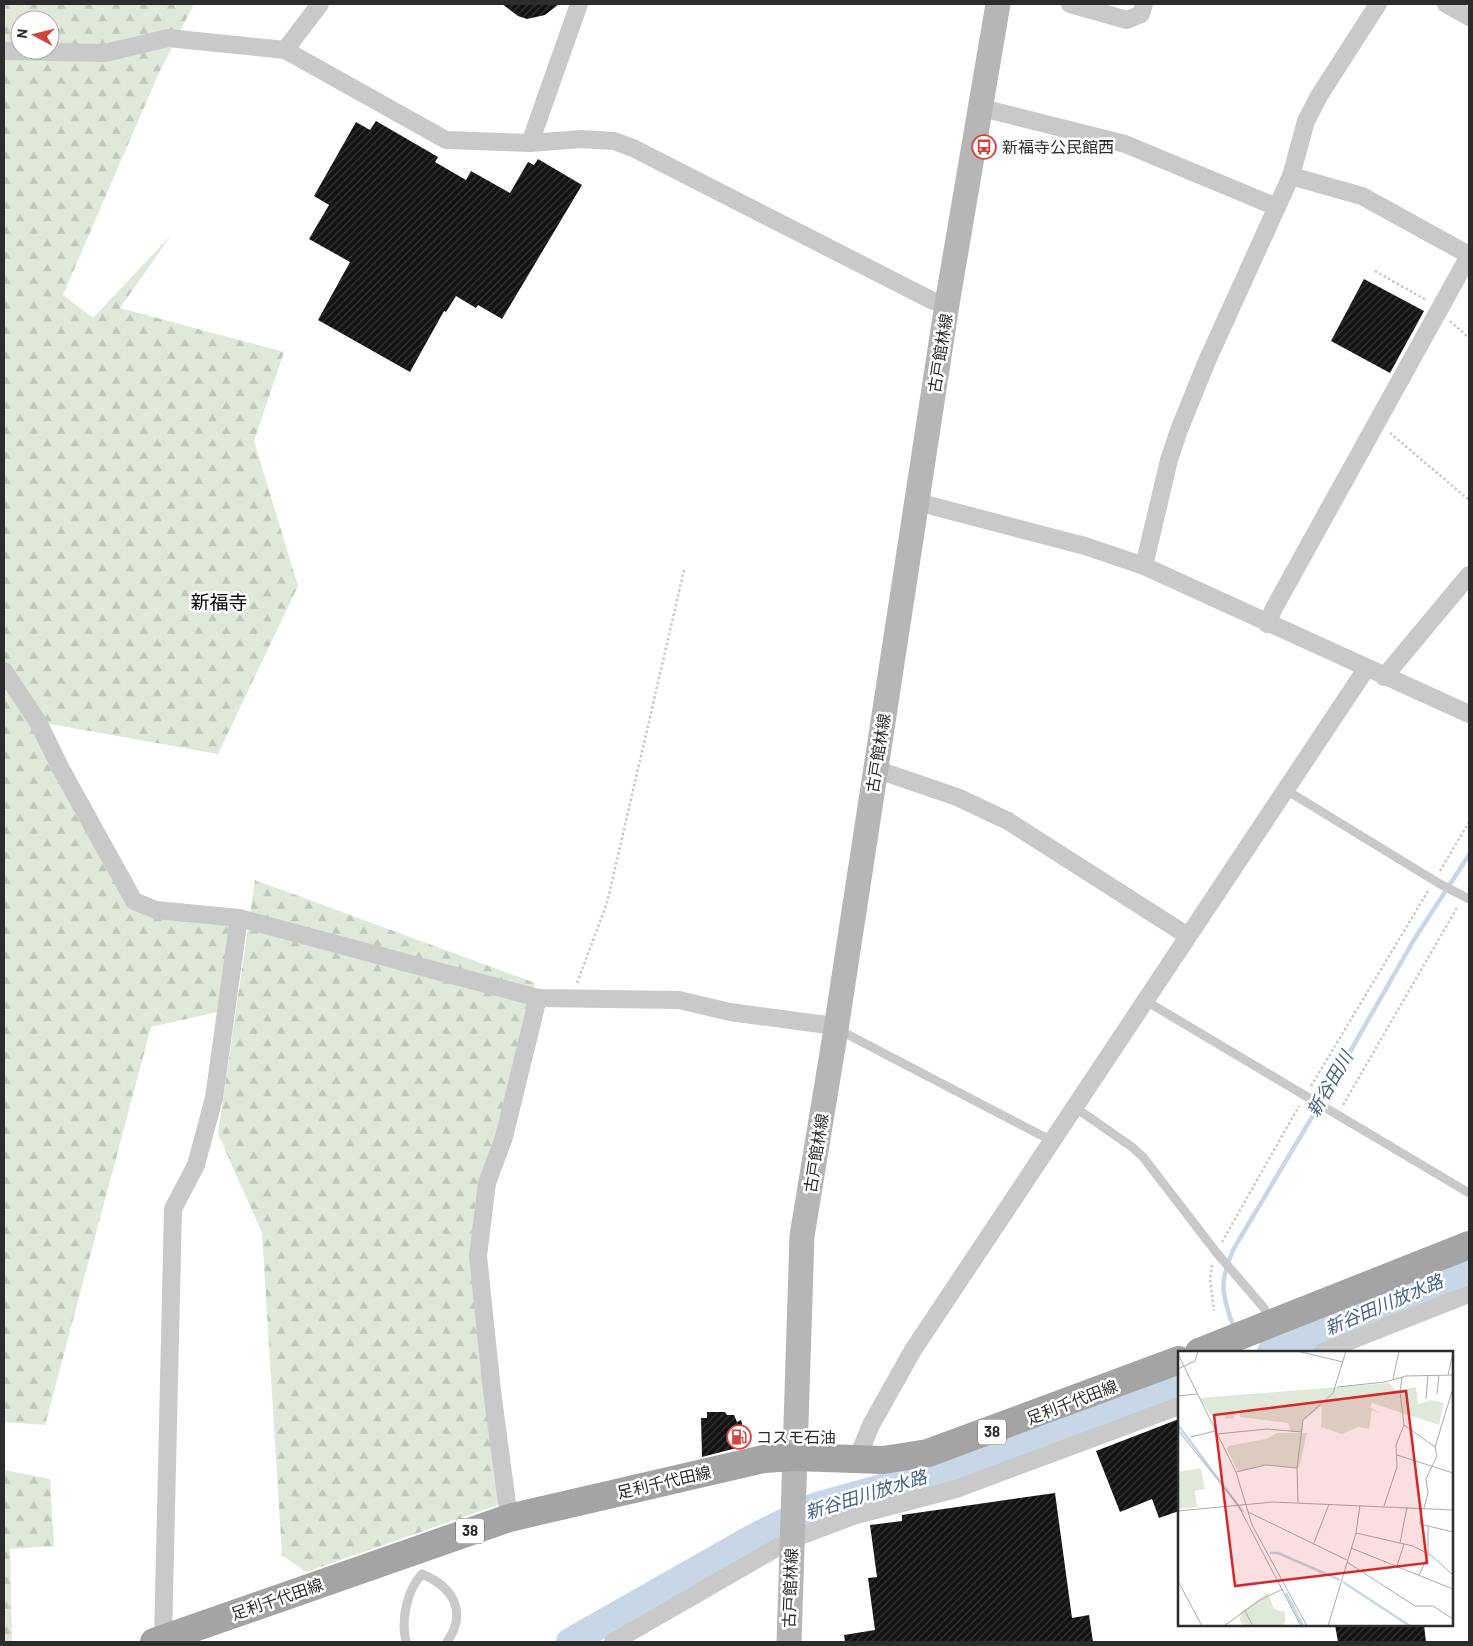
<svg xmlns="http://www.w3.org/2000/svg" width="1473" height="1646" viewBox="0 0 1473 1646" font-family="Barlow,'Noto Sans JP',sans-serif">
  <defs>
    <pattern id="forest-firs" width="22" height="20" patternUnits="userSpaceOnUse" patternTransform="scale(1.25)"><rect width="22" height="20" fill="#e0e8da"/><path d="M5 1l3.5 6h-7zM16 11l3.5 6h-7z" fill="#c0c7bb"/></pattern>
    <pattern id="building-hatch" width="6" height="6" patternUnits="userSpaceOnUse" patternTransform="scale(1.25)"><rect width="6" height="6" fill="#131313"/><path d="M-1 1l2-2M0 6l6-6M5 7l2-2" fill="none" stroke="#363636"/></pattern>
  </defs>
  <rect width="100%" height="100%" fill="#fff"/>
  <g fill="url(#forest-firs)" fill-rule="evenodd">
    <path d="M4,4H194L158,75L63,295L93,318L172,234L120,308L284,352L254,441L298,586L218,754L39,722L134,901L239,918L226,1010L151,1027L45,1425L4,1422ZM20,20H50V50H20Z"/>
    <polygon points="255,880 535,983 492,1169 480,1272 506,1498 495,1506 306,1572 282,1555 262,1233 218,1134"/>
    <polygon points="4,1470 50,1479 54,1546 10,1549 12,1642 4,1642"/>
  </g>
  <g fill="none" stroke-linecap="round" stroke-linejoin="round">
    <path stroke="#c7d7e7" stroke-width="4.5" d="M1232,1323C1221,1291 1220,1282 1233,1250L1331,1085L1415,938L1469,855"/>
    <g stroke="#c7d7e7" stroke-width="28">
      <polyline points="1271,1352 1469,1269"/>
      <polyline points="570,1642 753,1538 817,1506 964,1465 1179,1386"/>
    </g>
  </g>
  <g fill="url(#building-hatch)">
    <polygon points="502,4 559,4 545,15 527,19 518,16"/>
    <polygon points="376,121 438,157 435,162 466,180 471,171 510,193 528,162 534,165 538,159 582,185 502,319 478,305 476,308 456,296 446,312 444,311 410,372 318,320 350,262 309,239 329,205 314,196 356,122 370,130"/>
    <polygon points="1364,279 1424,311 1390,373 1331,341"/>
    <polygon points="707,1412 725,1412 727,1415 734,1415 737,1422 741,1420 748,1445 702,1457 701,1418 707,1418"/>
    <polygon points="1179,1419 1179,1511 1159,1518 1152,1499 1120,1512 1096,1451"/>
    <polygon points="1055,1493 1072,1618 1089,1615 1093,1642 845,1642 844,1635 875,1630 868,1578 877,1577 870,1525 902,1521 902,1515"/>
    <polygon points="1335,1625 1424,1625 1426,1642 1338,1642"/>
  </g>
  <g fill="none" stroke-linecap="round" stroke-linejoin="round">
    <g stroke="#c9c9c9" stroke-width="2.5" stroke-dasharray="2.5 2.5" stroke-linecap="butt">
      <polyline points="1375,271 1426,300"/>
      <polyline points="1450,321 1469,338"/>
      <polyline points="1390,433 1469,500"/>
      <polyline points="1440,871 1469,822"/>
      <polyline points="577,983 607,903 684,570"/>
      <polyline points="1311,1086 1428,891"/>
      <polyline points="1343,1105 1458,906"/>
      <polyline points="1222,1242 1299,1106"/>
      <polyline points="1212,1265 1210,1280 1214,1311"/>
    </g>
    <g stroke="#c9c9c9" stroke-width="9">
      <polyline points="1286,790 1440,884 1469,899"/>
      <polyline points="1146,1001 1469,1193"/>
      <polyline points="839,1030 1054,1142"/>
      <polyline points="1076,1108 1132,1147 1143,1157 1216,1252 1264,1308 1271,1321"/>
      <path d="M422,1574C453,1587 468,1612 447,1642"/>
      <path d="M406,1642C401,1621 406,1591 422,1574"/>
    </g>
    <g stroke="#c9c9c9" stroke-width="18">
      <polyline points="1070,4 1127,20 1141,14 1144,4"/>
      <polyline points="1446,4 1469,17"/>
      <polyline points="285,50 320,4"/>
      <polyline points="4,51 105,53 168,38 285,50 446,140 530,143 581,139 614,141 633,148 933,301 947,304"/>
      <polyline points="982,108 1125,144 1277,207"/>
      <polyline points="530,143 579,4"/>
      <polyline points="1291,176 1362,196 1469,255"/>
      <polyline points="917,502 1085,546 1144,566 1469,714"/>
      <polyline points="1144,566 1169,460 1179,430 1207,361 1291,176 1306,121 1319,96 1378,4"/>
      <polyline points="1267,624 1274,608 1469,256"/>
      <polyline points="4,671 38,722 61,769 134,901 156,910 239,918 538,998 679,1000 730,1012 827,1025 836,1029"/>
      <polyline points="1384,677 1469,575"/>
      <polyline points="875,769 957,797 1008,821 1188,936"/>
      <polyline points="1322,1352 1469,1294"/>
      <polyline points="857,1459 871,1425 913,1350 1366,669"/>
      <polyline points="509,1518 492,1391 478,1256 487,1183 504,1137 538,998"/>
      <polyline points="163,1639 173,1209 196,1165 214,1098 239,918"/>
      <polyline points="613,1642 792,1539 856,1515 956,1489 1179,1406"/>
    </g>
    <polyline stroke="#b6b6b6" stroke-width="25" points="789,1642 802,1236 836,1029 947,304 998,4"/>
    <g stroke="#a4a4a4" stroke-width="28">
      <polyline points="1199,1352 1469,1245"/>
      <polyline points="154,1642 509,1518 764,1459 795,1457 883,1460 928,1453 1179,1360"/>
    </g>
  </g>
  <defs>
    <g id="bus-ring" transform="scale(1.25)"><circle r="9.5" fill="#fff" stroke="#d4433c" stroke-width="1.5"/><path d="M-5-6H5V4H4V6H2V4H-2V6H-4V4H-5ZM-3.5-4V0h7V-4ZM-3.5 1.2v1.5H-2V1.2ZM2 1.2v1.5H3.5V1.2Z" fill="#d4433c"/></g>
    <g id="fuel-ring" transform="scale(1.25)"><circle r="9.5" fill="#fff" stroke="#d4433c" stroke-width="1.5"/><path d="M-5.5-6h7V0h2V4h1.3V-2.5L3-4.5l.8-.8L6-3V5H2.5V1h-1V6h-7ZM-4.2-4.7v3.2H.2V-4.7Z" fill="#d4433c"/></g>
  </defs>
  <g fill-rule="evenodd">
    <use href="#bus-ring" x="984" y="147"/>
    <use href="#fuel-ring" x="739" y="1437"/>
  </g>
  <g text-anchor="middle" stroke-width="5" stroke-linejoin="round" paint-order="stroke">
    <g fill="#fff" stroke="#6b6b6b" stroke-width="1">
      <rect x="978" y="1419.5" width="28" height="25" rx="4"/>
      <rect x="456" y="1518.5" width="28" height="25" rx="4"/>
    </g>
    <g font-size="15" font-weight="bold" fill="#2c2c2c">
      <text x="992" y="1437">38</text>
      <text x="470" y="1536">38</text>
    </g>
    <g font-size="16" fill="#2c2c2c" stroke="#fff" text-anchor="start">
      <text x="1002" y="153">新福寺公民館西</text>
      <text x="756" y="1443">コスモ石油</text>
    </g>
    <g font-size="16" fill="#2c2c2c" stroke="#fff">
      <text transform="translate(940 353) rotate(-81)" y="6">古戸館林線</text>
      <text transform="translate(878 753) rotate(-81)" y="6">古戸館林線</text>
      <text transform="translate(816 1153) rotate(-81)" y="6">古戸館林線</text>
      <text transform="translate(1072 1402) rotate(-21)" y="6">足利千代田線</text>
      <text transform="translate(664 1482) rotate(-13)" y="6">足利千代田線</text>
      <text transform="translate(790 1588) rotate(-88)" y="6">古戸館林線</text>
      <text transform="translate(277 1599) rotate(-19)" y="6">足利千代田線</text>
    </g>
    <g font-size="18" font-style="italic" fill="#426385" stroke="#fff">
      <text transform="translate(1330 1084) rotate(-60)" y="6">新谷田川</text>
      <text transform="translate(1384 1305) rotate(-23)" y="6">新谷田川放水路</text>
      <text transform="translate(866 1495) rotate(-17)" y="6">新谷田川放水路</text>
    </g>
    <g font-size="19" fill="#000" stroke="#fff">
      <text x="219" y="609">新福寺</text>
    </g>
  </g>
  <g transform="translate(1178 1351)">
    <rect width="275" height="275" fill="#fff"/>
    <path d="M211,32L218,40L238,36L240,53L253,49L266,52L261,74L194,52L192,56L203,63L194,59L191,78L180,76L164,83L143,76L144,55L125,69L124,81H113L110,72L62,66V59H57L56,67L48,68L47,63L33,65L22,47ZM99,82H129L121,117L86,114L60,121L49,98L50,95L88,88ZM23,117L27,138L17,140L19,156L0,158V121ZM90,242L96,258L107,261V271L104,275H65L62,269L63,261Z" fill="#e0e8da"/>
    <path fill="none" stroke="#c7d7e7" stroke-width="2.5" d="M0,74L65,161M92,202H100L162,229M165,231L232,275M108,242L125,275"/>
    <path fill="none" stroke="#ababab" stroke-width="1" d="M119,0L165,11M0,3L58,121L74,174L129,275M0,18L17,10L20,0M270,24L275,2M215,28L221,0M159,36L207,31L228,25L275,24M259,43L261,24M0,45L19,43M248,48L250,24M226,74L257,96M0,79L60,154L123,275M39,83L89,78L124,81M13,86L37,80M219,104L275,122M58,121L88,114L119,117M120,152L119,117L125,69L155,42L168,0M206,155L219,116L218,94L226,74L222,41L224,26M244,157L242,173L275,181M246,157L250,142L248,128L259,105L257,96L275,37M0,160L95,151L275,159M70,161L169,209M178,182L235,195L254,205L275,224M136,192L151,153M222,192L229,156M173,197L275,238M169,211L237,255H255L275,268M219,215L226,193M241,224L250,205V175M0,230L24,275M67,260L75,275M46,275L82,249L105,238M150,275L178,182L182,154"/>
    <path fill="#d62828" fill-opacity="0.15" stroke="#d62828" stroke-width="2.5" d="M228,40L249,212L57,235L36,64Z"/>
    <rect width="275" height="275" fill="none" stroke="#2c2c2c" stroke-width="2.5"/>
  </g>
  <rect width="1473" height="1646" fill="none" stroke="#2c2c2c" stroke-width="10"/>
  <g transform="translate(35 35) rotate(277)"><circle r="24" fill="#ffffff" stroke="#ababab"/>
  <path d="M0-4L9 19L0 12L-9 19Z" fill="#d4433c"/>
  <text y="-8" font-size="14" font-weight="bold" text-anchor="middle" fill="#2c2c2c">N</text>
  </g>
</svg>
